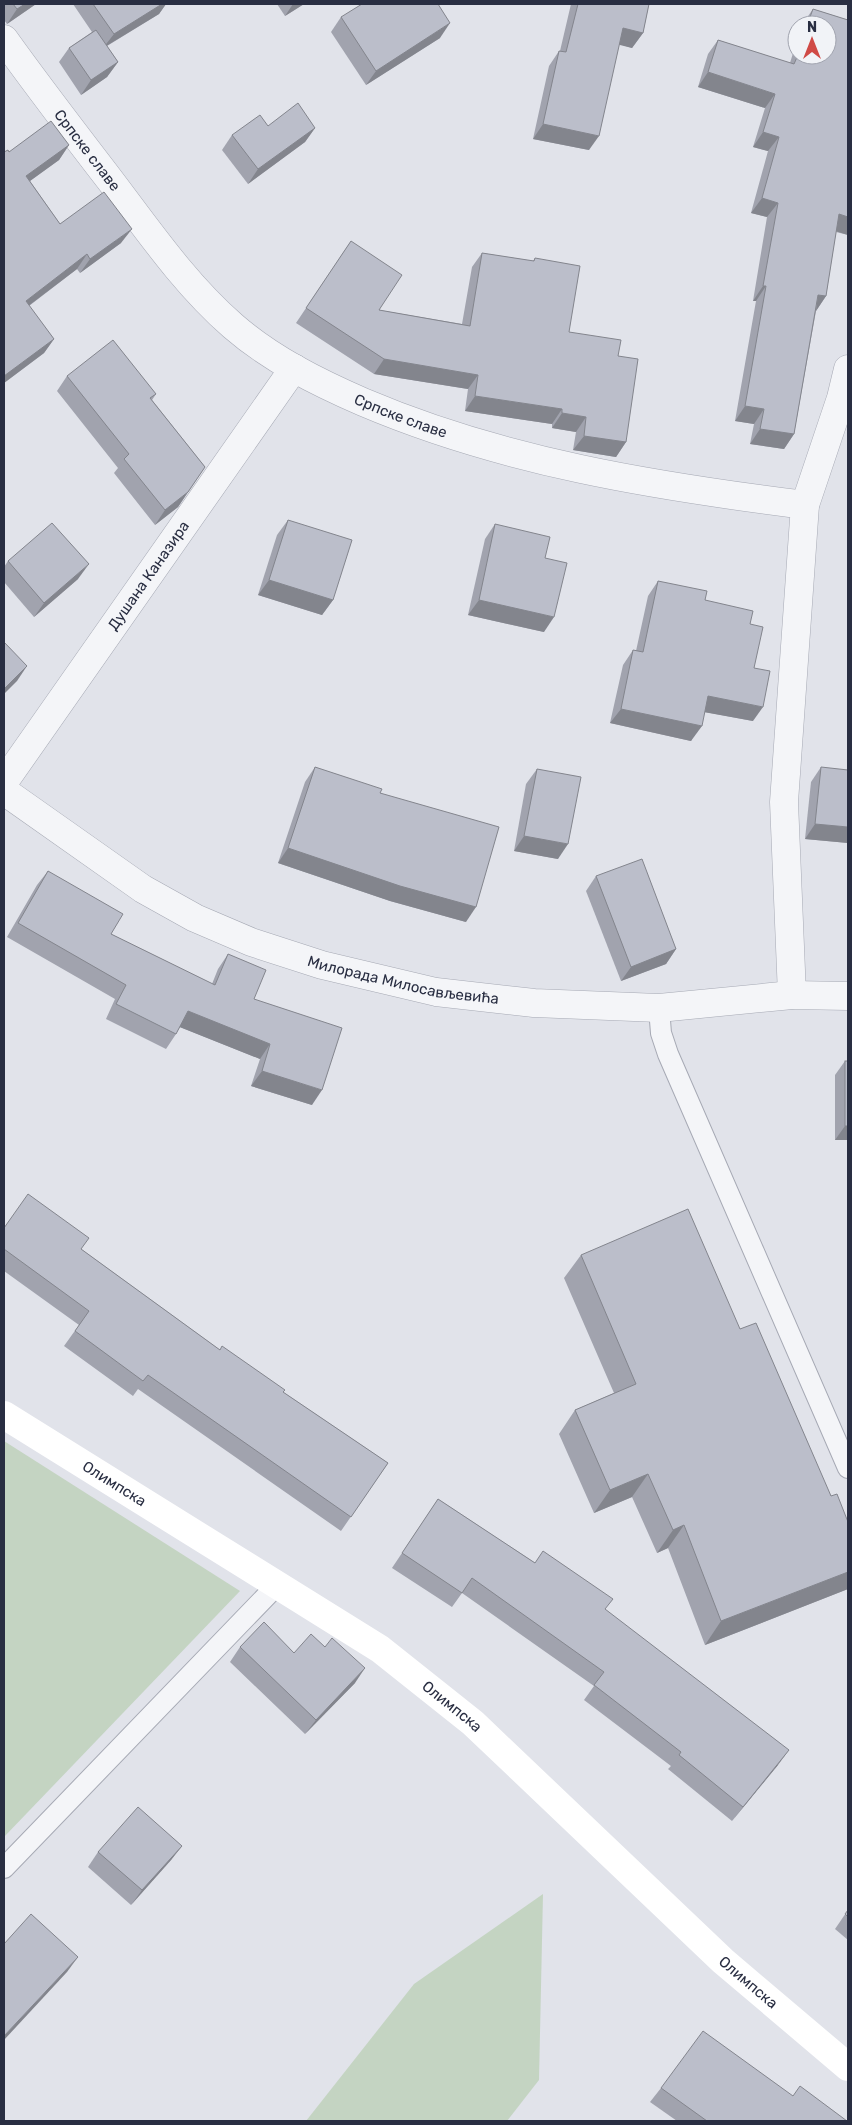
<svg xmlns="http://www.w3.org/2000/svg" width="852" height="2125" viewBox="0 0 852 2125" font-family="Rubik,sans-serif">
  <rect width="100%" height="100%" fill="#e1e3ea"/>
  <g fill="#c4d4c2">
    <polygon points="4,1441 240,1591 4,1837"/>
    <polygon points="543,1894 539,2080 507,2121 306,2121 414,1984"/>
  </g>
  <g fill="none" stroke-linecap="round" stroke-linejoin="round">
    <g stroke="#a6a9b4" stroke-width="22">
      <g id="lane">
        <polyline points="659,1008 661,1033 668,1054 848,1468"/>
        <polyline points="4,1868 277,1585"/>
      </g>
    </g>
    <g stroke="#a6a9b4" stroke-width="29">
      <g id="street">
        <path id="s1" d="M4,39C39,88 76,136 113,184C150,233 186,285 233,326C271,359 317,382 363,402C504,462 654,486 805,505"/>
        <path id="s2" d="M4,782L294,368"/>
        <path id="s3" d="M4,791L143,889L195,918L251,942L322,965L436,992L534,1003L659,1008L792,995L848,996"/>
        <polyline points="792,995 784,802 805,505 841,398 848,369"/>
      </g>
    </g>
    <use href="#lane" stroke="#f4f5f8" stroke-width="20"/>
    <use href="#street" stroke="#f4f5f8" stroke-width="28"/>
    <path stroke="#fff" stroke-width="28" id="s4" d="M4,1415L380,1649L473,1723L723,1961L848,2067"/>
  </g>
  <g fill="#a1a3ae">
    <polygon points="4,4 36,4 7,24 4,20"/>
    <polygon points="73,4 166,4 159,14 107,46 118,62 107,77 81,95 59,62 69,48 92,32"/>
    <polygon points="277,4 304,4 285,16"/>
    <polygon points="571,4 649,4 643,33 632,48 619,44 589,150 533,139 549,66 559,51 560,51"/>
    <polygon points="813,9 848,20 848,235 836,232 826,296 816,311 794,434 784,449 750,444 754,424 735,421 756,301 753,301 767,217 751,213 768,151 753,147 765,108 698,87 708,54 718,40 790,63 797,40 797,55 827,55 827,25 802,25"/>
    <polygon points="341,17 440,38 366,85 331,32"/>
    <polygon points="268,126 315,128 305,142 248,184 222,150 232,135"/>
    <polygon points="69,145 59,160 30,181 60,224 121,243 80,273 77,269 29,306 54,339 44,353 4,383 4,152"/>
    <polygon points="351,241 379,310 462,324 472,267 482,253 533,261 535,258 569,332 618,356 626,442 616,457 573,450 576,432 552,428 552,424 465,411 468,389 374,374 296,323"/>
    <polygon points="67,376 156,394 152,400 205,467 178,507 155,525 114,473 118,468 57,391"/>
    <polygon points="288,520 333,600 322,615 258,595 277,535"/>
    <polygon points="495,524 545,558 544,632 468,615 485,539"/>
    <polygon points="8,561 78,579 34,617 4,582 4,567"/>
    <polygon points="658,581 705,600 750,624 754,668 753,721 705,712 691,741 610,723 623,665 633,650 636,651 648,596"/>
    <polygon points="315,767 380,793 466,922 390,901 278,863 305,782"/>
    <polygon points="821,767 848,843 805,839 811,782"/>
    <polygon points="537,769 558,859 514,851 526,784"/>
    <polygon points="48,871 111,934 212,984 218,969 228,954 312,1105 251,1086 260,1059 180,1027 176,1034 166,1049 106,1019 115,999 7,937 37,885"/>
    <polygon points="596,876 676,949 666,964 621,981 586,891"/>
    <polygon points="845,1061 848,1140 835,1140 835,1075"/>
    <polygon points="4,1228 81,1249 220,1350 283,1392 388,1463 341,1531 138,1389 133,1396 64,1346 79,1325 4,1271"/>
    <polygon points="581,1255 740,1329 831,1496 848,1522 848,1589 705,1645 668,1548 657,1553 632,1497 594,1513 559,1434 575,1410 614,1393 564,1278"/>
    <polygon points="438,1499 605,1609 778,1765 732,1821 668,1769 671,1766 584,1700 594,1686 462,1593 452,1607 392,1568"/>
    <polygon points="240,1647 294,1653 325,1647 355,1683 305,1734 230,1662"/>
    <polygon points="182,1846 171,1860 131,1905 88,1867 98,1852"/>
    <polygon points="848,1910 848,1940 835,1929"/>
    <polygon points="661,2088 793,2096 847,2121 677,2121 650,2102"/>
  </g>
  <g fill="#83858d">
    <polygon points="25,4 36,4 7,24 17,9"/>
    <polygon points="162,4 166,4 159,14 103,48 114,34"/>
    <polygon points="293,4 304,4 285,16"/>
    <polygon points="450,23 440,38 366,85 376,71"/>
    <polygon points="623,28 643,33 632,48 612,43"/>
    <polygon points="118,62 107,77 81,95 91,80"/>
    <polygon points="708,72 775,94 765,108 698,87"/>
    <polygon points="543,124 599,136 589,150 533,139"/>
    <polygon points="315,128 305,142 248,184 258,169"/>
    <polygon points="763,132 779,137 768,151 753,147"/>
    <polygon points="69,145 59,160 16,191 26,176"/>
    <polygon points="762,198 778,203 767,217 751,213"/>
    <polygon points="839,214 848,217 848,235 829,229"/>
    <polygon points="132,229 121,243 80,273 90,259"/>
    <polygon points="87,254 77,269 15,316 26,301"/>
    <polygon points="763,286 766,286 756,301 753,301"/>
    <polygon points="818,295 826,296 816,311"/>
    <polygon points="54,339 44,353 4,383 4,376"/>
    <polygon points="384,359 478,375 468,389 374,374"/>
    <polygon points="475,396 562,409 552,424 465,411"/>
    <polygon points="745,406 764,409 754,424 735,421"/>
    <polygon points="562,413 586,417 576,432 552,428"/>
    <polygon points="760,429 794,434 784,449 750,444"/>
    <polygon points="584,436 626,442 616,457 573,450"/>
    <polygon points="188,492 178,507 155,525 165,510"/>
    <polygon points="89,564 78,579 34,617 44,603"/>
    <polygon points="269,580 333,600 322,615 258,595"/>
    <polygon points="479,600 554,617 544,632 468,615"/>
    <polygon points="27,666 17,681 4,694 4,689"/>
    <polygon points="708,696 763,707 753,721 698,711"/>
    <polygon points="621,709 702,726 691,741 610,723"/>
    <polygon points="815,824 848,827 848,843 805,839"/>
    <polygon points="524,836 568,844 558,859 514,851"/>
    <polygon points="288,848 476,907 466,922 390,901 278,863"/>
    <polygon points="676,949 666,964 621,981 631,967"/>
    <polygon points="188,1011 270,1044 260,1059 177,1026"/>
    <polygon points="262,1071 322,1090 312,1105 251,1086"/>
    <polygon points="845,1126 848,1126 848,1140 835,1140"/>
    <polygon points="648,1474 632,1497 594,1513 610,1490"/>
    <polygon points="684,1525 668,1548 657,1553 673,1530"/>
    <polygon points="848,1572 848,1589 705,1645 721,1621"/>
    <polygon points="365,1668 355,1683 305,1734 316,1720"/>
    <polygon points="789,1750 778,1765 732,1821 743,1807"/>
    <polygon points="182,1846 171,1860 131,1905 142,1890"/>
    <polygon points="78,1957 67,1972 4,2040 4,2036"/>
  </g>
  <g fill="#bbbeca" stroke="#83858d">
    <polygon points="13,4 25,4 17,9"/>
    <polygon points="93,4 162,4 114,34"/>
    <polygon points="362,4 438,4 450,23 376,71 341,17"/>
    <polygon points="578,4 649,4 643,33 623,28 599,136 543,124 559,51 566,52"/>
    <polygon points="813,9 848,20 848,217 839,214 826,296 818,295 794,434 760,429 764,409 745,406 766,286 763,286 778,203 762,198 779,137 763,132 775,94 708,72 718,40 794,64 798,55 827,55 827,25 807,25"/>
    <polygon points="96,30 118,62 91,80 69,48"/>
    <polygon points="298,103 315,128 258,169 232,135 260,115 268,126"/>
    <polygon points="51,121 69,145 26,176 60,224 104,192 132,229 90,259 87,254 26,301 54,339 4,376 4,152 8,150 9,152"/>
    <polygon points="351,241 402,275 379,310 470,326 482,253 534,261 535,258 580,266 569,332 621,340 618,356 638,359 626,442 584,436 586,417 562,413 562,409 475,396 478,375 384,359 306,308"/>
    <polygon points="113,340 156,394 150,398 205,467 188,492 165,510 124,459 129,454 67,376"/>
    <polygon points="288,520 352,540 333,600 269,580"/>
    <polygon points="52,523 89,564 44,603 8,561"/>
    <polygon points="495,524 550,537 545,558 567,563 554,617 479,600"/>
    <polygon points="658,581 707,591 705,600 753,611 750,624 763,627 754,668 770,671 763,707 708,696 702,726 621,709 633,650 643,652"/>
    <polygon points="4,642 27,666 4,689"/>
    <polygon points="315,767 382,789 380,793 499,827 476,907 400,886 288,848"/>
    <polygon points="821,767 848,770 848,827 815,824"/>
    <polygon points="537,769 581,777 568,844 524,836"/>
    <polygon points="642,859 676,949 631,967 596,876"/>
    <polygon points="48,871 123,914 111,934 215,985 228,954 266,970 254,999 342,1028 322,1090 262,1071 270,1044 188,1011 176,1034 116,1004 126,985 18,923"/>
    <rect x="845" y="1061" width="3" height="65"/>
    <polygon points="28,1194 89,1238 81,1249 220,1350 222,1346 285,1390 283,1392 388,1463 351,1517 148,1375 143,1381 75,1331 89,1311 4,1249 4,1228"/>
    <polygon points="688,1209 740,1329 756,1323 831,1496 837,1494 848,1522 848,1572 721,1621 684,1525 673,1530 648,1474 610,1490 575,1410 636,1384 581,1255"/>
    <polygon points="438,1499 535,1563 543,1551 613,1599 605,1609 789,1750 743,1807 679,1755 681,1752 594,1685 604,1672 472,1578 462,1593 402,1553"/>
    <polygon points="264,1622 294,1653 311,1634 325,1647 332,1638 365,1668 316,1720 240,1647"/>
    <polygon points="138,1807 182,1846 142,1890 98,1852"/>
    <polygon points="848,1910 848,1917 845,1914"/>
    <polygon points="31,1914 78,1957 4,2036 4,1944"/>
    <polygon points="703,2031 793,2096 800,2086 847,2121 707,2121 661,2088"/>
  </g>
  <g text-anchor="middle" stroke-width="5" stroke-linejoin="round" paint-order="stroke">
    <g font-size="15" fill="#292e42" stroke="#f1f3f7">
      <text dy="5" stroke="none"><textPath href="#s1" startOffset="139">Српске славе</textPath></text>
      <text dy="5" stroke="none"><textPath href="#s1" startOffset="559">Српске славе</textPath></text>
      <text dy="5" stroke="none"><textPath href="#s2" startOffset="252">Душана Каназира</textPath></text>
      <text dy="5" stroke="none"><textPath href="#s3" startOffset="448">Милорада Милосављевића</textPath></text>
      <text dy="5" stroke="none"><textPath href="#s4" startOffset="130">Олимпска</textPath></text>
      <text dy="5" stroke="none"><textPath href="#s4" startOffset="535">Олимпска</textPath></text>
      <text dy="5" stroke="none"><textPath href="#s4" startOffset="940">Олимпска</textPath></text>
    </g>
  </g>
  <rect width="852" height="2125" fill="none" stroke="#292e42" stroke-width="10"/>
  <g transform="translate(812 40)"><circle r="24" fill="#f1f3f7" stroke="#a1a4af"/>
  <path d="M0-4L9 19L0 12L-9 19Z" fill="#d04a46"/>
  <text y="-8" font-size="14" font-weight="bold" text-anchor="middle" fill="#292e42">N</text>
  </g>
</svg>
